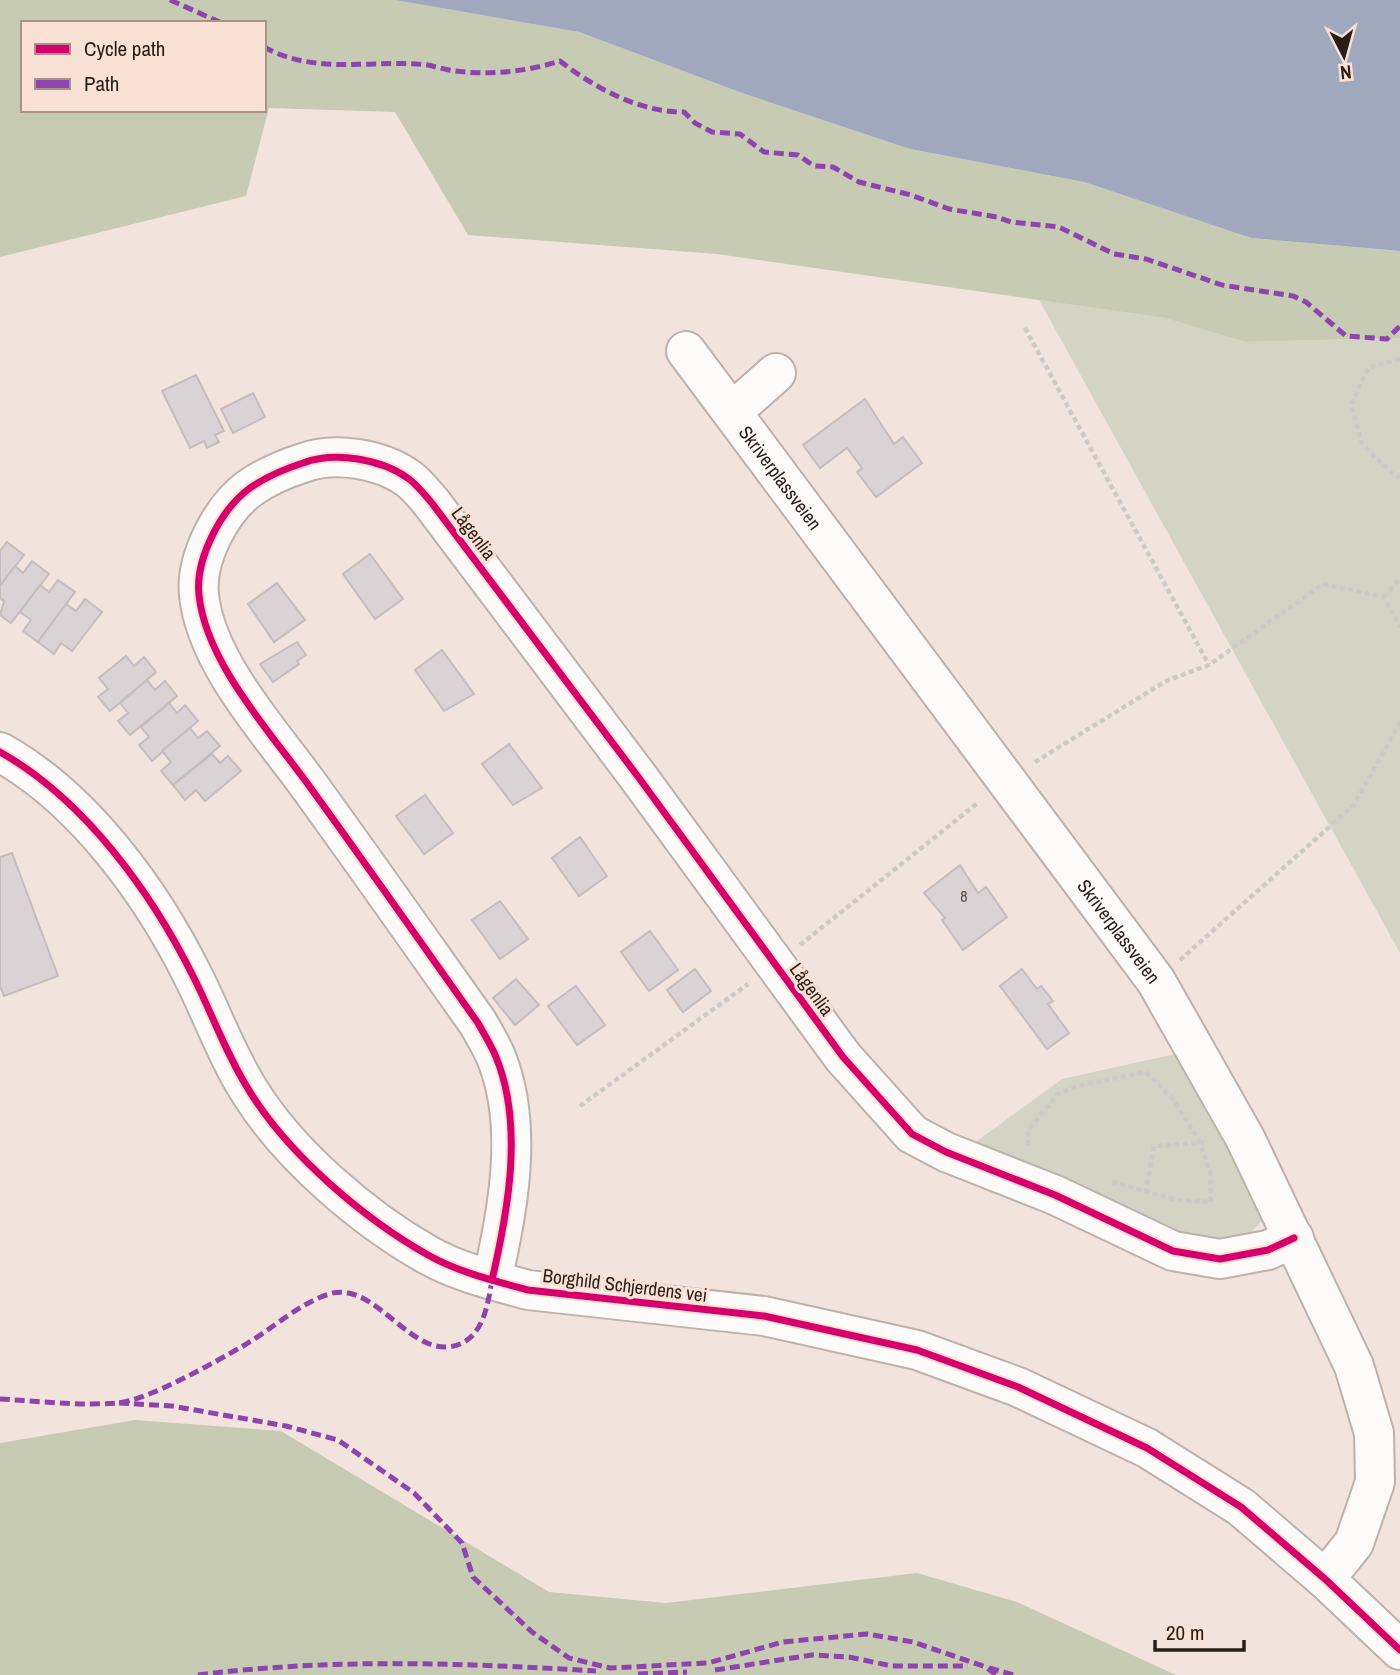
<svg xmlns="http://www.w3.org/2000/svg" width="1400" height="1675" viewBox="0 0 1400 1675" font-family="'Archivo Narrow',sans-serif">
  <rect width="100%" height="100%" fill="#f2e4dd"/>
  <g fill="#d4d4c5">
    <polygon points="1039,300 1165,318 1245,342 1400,338 1400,953"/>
    <path d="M1184,1052L1264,1217C1255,1230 1246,1239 1230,1242C1190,1249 1021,1163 974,1143L1062,1079Z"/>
  </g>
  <g fill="#c7cbb4" fill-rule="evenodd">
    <path d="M0,0H395L579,32L742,93L910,149L1084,182L1251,238L1400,251V338L1245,342L1165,318L717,254L468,235L395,112L269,108L246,196L0,257ZM23,23H264V110H23Z"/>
    <polygon points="135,1420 281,1431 549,1592 666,1603 917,1573 1017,1602 1176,1675 0,1675 0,1443"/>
  </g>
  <polygon fill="#a0a8be" points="395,0 1400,0 1400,251 1251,238 1084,182 910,149 742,93 579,32"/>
  <g fill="#dad2d5" stroke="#c4bcbe" stroke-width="2">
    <polygon points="196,375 224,431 215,435 219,442 207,448 204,441 190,448 162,391"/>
    <polygon points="253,393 265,417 233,433 221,409"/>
    <polygon points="865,399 894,444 903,437 922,463 876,497 857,472 862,468 847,448 820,468 803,445"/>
    <polygon points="7,542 24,555 0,586 0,551"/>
    <polygon points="370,554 403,599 375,619 343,574"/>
    <polygon points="32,561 49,574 11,623 0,615 4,601 0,598 0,586 15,566 23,573"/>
    <polygon points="58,580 75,592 38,642 23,631 31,620 20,612 40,585 49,592"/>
    <polygon points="277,583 305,620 274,642 248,604"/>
    <polygon points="85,599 102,612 72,651 61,643 54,654 38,642 66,604 76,611"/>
    <polygon points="297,642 306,655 297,661 299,664 273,682 260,664"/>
    <polygon points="442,650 474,694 444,711 415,670"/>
    <polygon points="126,656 134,666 144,657 156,672 110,711 98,697 108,689 99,678"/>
    <polygon points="147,680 155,690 165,681 177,696 130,735 118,721 128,713 120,703"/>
    <polygon points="169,703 177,713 185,705 198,721 152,761 139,745 149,737 141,727"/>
    <polygon points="190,728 198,738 207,731 220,746 173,785 161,771 171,762 162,751"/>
    <polygon points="509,744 542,788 513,805 482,764"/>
    <polygon points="212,754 220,763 228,756 241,771 205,801 196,790 185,800 173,785"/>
    <polygon points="425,795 453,833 424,854 396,816"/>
    <polygon points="580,837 607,876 579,896 552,858"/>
    <polygon points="12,853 58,976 4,996 0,986 0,857"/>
    <polygon points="960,865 978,893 986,887 1007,917 963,950 942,920 945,918 924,893"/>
    <polygon points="500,901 528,939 500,959 472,920"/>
    <polygon points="650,931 678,970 649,991 621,952"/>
    <polygon points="695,969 711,991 683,1012 667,990"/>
    <polygon points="1022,969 1037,989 1041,986 1053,1001 1048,1004 1069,1033 1047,1049 1000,986"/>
    <polygon points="516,979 539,1005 515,1025 493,998"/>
    <polygon points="576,986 605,1025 577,1045 548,1006"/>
  </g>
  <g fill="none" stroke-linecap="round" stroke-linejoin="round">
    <g stroke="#bdb1ac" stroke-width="42">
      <g id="minor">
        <path id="s1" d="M686,351L1156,981L1245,1138L1354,1366L1374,1433L1375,1482L1354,1543L1325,1579"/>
        <polyline points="732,412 776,373"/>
        <path d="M0,752C84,799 152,893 194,978C213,1016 227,1056 250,1092C289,1155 364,1219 428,1255C458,1272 495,1281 528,1290L764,1316L917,1350L1018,1387L1147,1448L1241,1507L1325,1579L1400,1650"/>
        <path d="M492,1280C508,1211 524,1125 496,1057C491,1045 484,1034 478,1023C424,947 370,870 315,794C275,737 206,665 199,595C195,559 221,509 250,488C266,477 284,469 303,463C335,451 382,459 409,479C417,485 424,494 431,502L639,778L843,1057L912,1134L946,1152L1055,1195L1173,1251L1220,1259L1268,1250L1294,1238"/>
      </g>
    </g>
    <g stroke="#cdc9c7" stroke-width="4.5" stroke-dasharray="5 3.5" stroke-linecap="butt">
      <polyline points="1025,328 1209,665"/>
      <polyline points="1400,359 1368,368 1351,405 1362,444 1395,476 1400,477"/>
      <polyline points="1384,597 1400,578"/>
      <polyline points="1035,762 1166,681 1209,665 1323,584 1384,597 1400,627"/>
      <polyline points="800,945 979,802"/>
      <polyline points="1180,960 1354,805 1400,722"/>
      <polyline points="580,1106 748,984"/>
      <polyline points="1028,1145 1028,1130 1058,1094 1077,1086 1146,1072 1174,1100 1200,1143 1154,1146 1146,1192"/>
      <polyline points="1112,1182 1177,1200 1211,1202 1210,1172 1200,1143 1208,1142"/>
    </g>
    <use href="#minor" stroke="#fdfbfa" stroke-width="38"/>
    <g stroke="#8e44ad" stroke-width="5" stroke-dasharray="10 5" stroke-linecap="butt">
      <polyline points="170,0 222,23"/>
      <path d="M264,47C313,74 364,61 417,64C428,64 438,68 449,70C485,76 526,72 560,61C593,87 641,113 684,112L695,123L712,132L740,134L764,152L798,155L814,166L833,167L859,182L911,195L949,209L997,217L1011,222L1059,227L1114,254L1146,259L1222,285L1293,296L1306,302L1346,336L1387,339L1400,326"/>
      <path d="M0,1399C38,1401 79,1406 117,1403C149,1400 213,1363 243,1346C271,1330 298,1304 329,1294C377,1279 412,1364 460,1344C484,1334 488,1303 492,1280"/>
      <polyline points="119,1403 172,1406 286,1426 338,1440 414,1493 462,1543 473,1577 532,1632 569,1658 610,1668 708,1663 783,1642 867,1634 913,1642 986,1667 996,1675"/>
      <polyline points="989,1668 1014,1675"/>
      <polyline points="715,1670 812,1655 849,1657 892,1666 968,1666"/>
      <polyline points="638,1674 687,1672"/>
      <path d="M198,1675C331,1658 463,1663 596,1671"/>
    </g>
    <g stroke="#fae1d5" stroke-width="11">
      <g id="cycleway">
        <path d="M0,752C84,799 152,893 194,978C213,1016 227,1056 250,1092C289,1155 364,1219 428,1255C458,1272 495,1281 528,1290L764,1316L917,1350L1018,1387L1147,1448L1241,1507L1325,1579L1400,1650"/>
        <path d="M492,1280C508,1211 524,1125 496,1057C491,1045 484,1034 478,1023C424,947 370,870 315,794C275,737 206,665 199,595C195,559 221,509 250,488C266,477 284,469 303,463C335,451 382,459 409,479C417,485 424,494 431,502L639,778L843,1057L912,1134L946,1152L1055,1195L1173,1251L1220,1259L1268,1250L1294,1238"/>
      </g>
    </g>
    <use href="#cycleway" stroke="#d6006c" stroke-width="7"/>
  </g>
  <g text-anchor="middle" stroke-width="6" stroke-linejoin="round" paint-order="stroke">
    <g font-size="16" fill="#564b48">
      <text x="964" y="902">8</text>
    </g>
    <g font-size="19" fill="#281d18" stroke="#fae1d5">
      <text dy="7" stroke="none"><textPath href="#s1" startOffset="158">Skriverplassveien</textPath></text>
      <text transform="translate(474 533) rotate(53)" y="7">Lågenlia</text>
      <text dy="7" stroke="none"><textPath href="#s1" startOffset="724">Skriverplassveien</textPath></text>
      <text transform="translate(812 989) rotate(54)" y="7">Lågenlia</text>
      <text transform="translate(625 1285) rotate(7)" y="7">Borghild Schjerdens vei</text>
    </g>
  </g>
  <rect x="21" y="21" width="245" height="91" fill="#fae1d5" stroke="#a69389" stroke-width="2"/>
  <rect x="35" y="44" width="35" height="10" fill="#d6006c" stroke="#a69389" stroke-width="2"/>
  <text x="84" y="56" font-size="21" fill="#281d18">Cycle path</text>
  <rect x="35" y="79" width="35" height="10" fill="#8e44ad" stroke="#a69389" stroke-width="2"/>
  <text x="84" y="91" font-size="21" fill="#281d18">Path</text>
  <g transform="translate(1344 56) rotate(174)" stroke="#fae1d5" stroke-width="5" paint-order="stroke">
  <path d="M0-5L12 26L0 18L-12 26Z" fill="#281d18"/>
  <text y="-10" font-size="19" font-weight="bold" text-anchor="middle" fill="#281d18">N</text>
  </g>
  <path d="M1155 1640v10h89v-10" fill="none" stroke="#281d18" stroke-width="3.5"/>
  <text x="1166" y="1640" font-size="21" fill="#281d18" stroke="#fae1d5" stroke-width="5" paint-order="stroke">20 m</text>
</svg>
